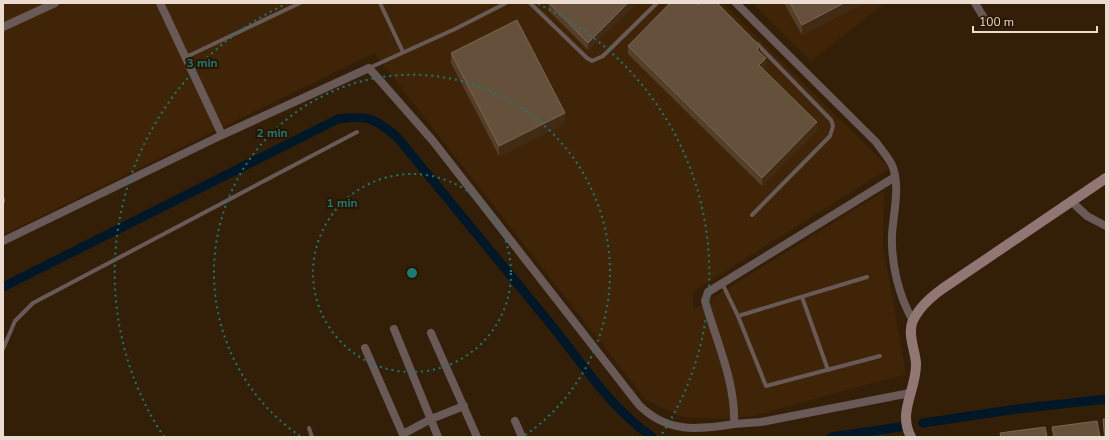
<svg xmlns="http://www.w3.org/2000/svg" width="1109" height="440" viewBox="0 0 1109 440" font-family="'Nunito Sans',sans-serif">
  <rect width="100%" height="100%" fill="#331e08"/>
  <g fill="#3f2407">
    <polygon points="3,3 723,3 889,168 693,292 693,310 884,191 883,246 906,374 753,416 722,419 682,417 646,400 374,53 3,235"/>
    <polygon points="753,3 885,3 811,61"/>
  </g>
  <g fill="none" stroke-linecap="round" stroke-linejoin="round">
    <g stroke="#001727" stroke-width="9">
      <path d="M3,287L338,119C368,115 374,118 397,137C449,200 501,263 553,327C584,366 611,408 652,437"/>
      <polyline points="923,423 1017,409 1106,399"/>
      <polyline points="831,437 900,427"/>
    </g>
    <g stroke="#695957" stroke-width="4">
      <polyline points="380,3 403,52"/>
      <polyline points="530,3 587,58 592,61 603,56 657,3"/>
      <polyline points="186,57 300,3"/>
      <polyline points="369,68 455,29 506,3"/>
      <polyline points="3,199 3,202"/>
      <polyline points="752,215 830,136 833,126 831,120 757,44"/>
      <polyline points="722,283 738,316 766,386 880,356"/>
      <polyline points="802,297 828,370"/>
      <polyline points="738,316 867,277"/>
      <polyline points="3,349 15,321 33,303 357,132"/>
      <polyline points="309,428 312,437"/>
    </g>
    <g stroke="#695957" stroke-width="8">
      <polyline points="160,3 222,135"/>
      <path d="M736,3L876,142C881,149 888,157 892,165C901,186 893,214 892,235C891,265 899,296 913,321"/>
      <polyline points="975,3 984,18"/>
      <polyline points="3,27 55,3"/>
      <polyline points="1072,202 1087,216 1106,226"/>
      <path d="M3,241L222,135L369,68L433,141L639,405C667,433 697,430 734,424C736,383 716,340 705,301L708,292L895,177"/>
      <polyline points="394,329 438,437"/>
      <polyline points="431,333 477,437"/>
      <polyline points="365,348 404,437"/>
      <polyline points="515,421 522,437"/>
      <polyline points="734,424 761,422 910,393"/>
      <polyline points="403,434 431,419 464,406"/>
    </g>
    <path stroke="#917774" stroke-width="10" d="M911,437C897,412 917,389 916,363C915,350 908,336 912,323C917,310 931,297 942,289L1106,178"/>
  </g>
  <g fill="#553f29">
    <polygon points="549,3 636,3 588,50 549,11"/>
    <polygon points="784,3 863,3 802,35"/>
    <polygon points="698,5 760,53 766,66 763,69 817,130 762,186 628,54 628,46"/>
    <polygon points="451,53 565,123 499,156 451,63"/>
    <polygon points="1103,419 1106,437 1104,437 1103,429"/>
  </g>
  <g fill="#412b15">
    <polygon points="628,3 636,3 588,50 588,43"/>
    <polygon points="844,3 863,3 802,35 802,25"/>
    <polygon points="760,46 760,54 757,50"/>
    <polygon points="766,58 766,66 759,73 759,65"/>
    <polygon points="565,113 565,123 499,156 499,146"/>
    <polygon points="817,122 817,130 762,186 762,178"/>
  </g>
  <g fill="#65503b" stroke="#7a6652">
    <polygon points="549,3 628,3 588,43"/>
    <polygon points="670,3 696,3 698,5 701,3 717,3 760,46 757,50 766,58 759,65 817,122 762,178 628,46"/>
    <polygon points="790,3 844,3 802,25"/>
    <polygon points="517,20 565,113 499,146 451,53"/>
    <polygon points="1103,419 1106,419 1106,437 1105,437"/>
    <polygon points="1097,421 1100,437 1054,437 1052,427"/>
    <polygon points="1045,427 1047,437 1001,437 1000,433"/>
  </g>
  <g fill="none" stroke="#1a7b73" stroke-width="2" stroke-dasharray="2 4">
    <circle cx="412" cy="273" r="99"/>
    <path d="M300 436A198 198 0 1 1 524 436"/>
    <path d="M164 437A297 297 0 0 1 286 4M538 4A297 297 0 0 1 660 437"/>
  </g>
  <circle cx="412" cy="273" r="6" fill="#1a7b73" stroke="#291401" stroke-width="2"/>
  <g font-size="12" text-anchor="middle" font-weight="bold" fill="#1a7b73" stroke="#291401" stroke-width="4" stroke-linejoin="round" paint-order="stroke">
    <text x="202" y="67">3 min</text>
    <text x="272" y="137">2 min</text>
    <text x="342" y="207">1 min</text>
  </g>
  <rect width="1109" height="440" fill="none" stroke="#ebdccf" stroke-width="8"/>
  <path d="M973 26v6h124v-6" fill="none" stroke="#ebdccf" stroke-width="2"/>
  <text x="979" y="26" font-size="12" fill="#ebdccf" stroke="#291401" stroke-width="3" paint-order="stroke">100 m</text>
</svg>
